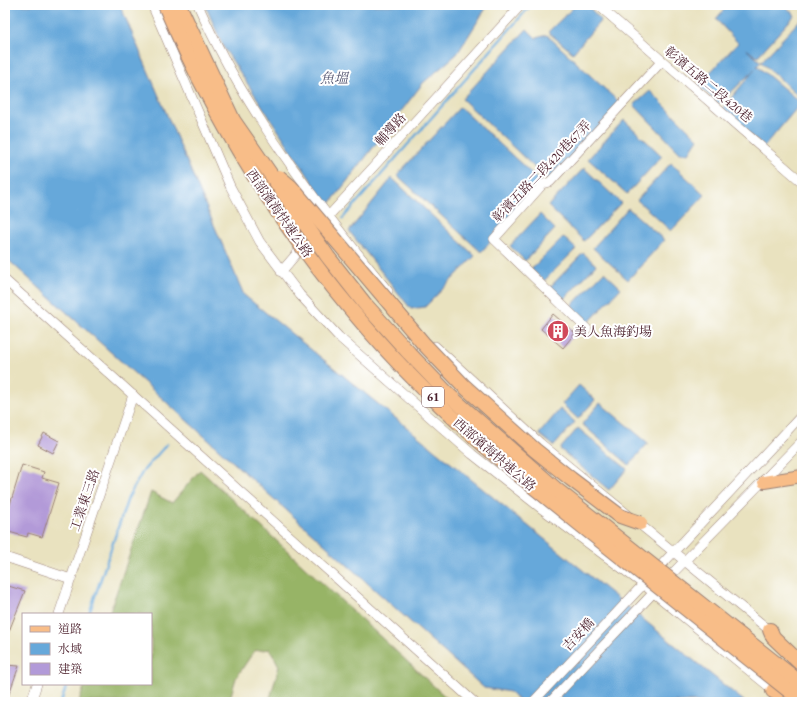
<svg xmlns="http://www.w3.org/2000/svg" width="807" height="707" viewBox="0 0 807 707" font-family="'EB Garamond','Noto Serif TC',serif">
  <rect width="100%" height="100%" fill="#fff"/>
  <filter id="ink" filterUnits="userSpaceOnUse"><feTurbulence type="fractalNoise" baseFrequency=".025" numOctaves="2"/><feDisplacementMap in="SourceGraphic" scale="8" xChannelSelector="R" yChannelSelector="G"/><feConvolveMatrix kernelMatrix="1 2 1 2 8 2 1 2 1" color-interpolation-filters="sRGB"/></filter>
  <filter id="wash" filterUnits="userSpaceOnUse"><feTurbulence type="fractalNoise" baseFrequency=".012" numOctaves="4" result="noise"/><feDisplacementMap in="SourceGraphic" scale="16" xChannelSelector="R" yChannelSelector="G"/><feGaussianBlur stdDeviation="0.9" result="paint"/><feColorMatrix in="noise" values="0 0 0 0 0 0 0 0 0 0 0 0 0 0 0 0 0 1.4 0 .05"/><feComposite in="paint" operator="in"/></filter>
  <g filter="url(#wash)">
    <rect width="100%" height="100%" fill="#e9e2bf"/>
    <polygon fill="#97b466" stroke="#706a48" points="200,470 451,702 269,702 279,666 270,649 254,651 236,678 229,702 79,702 85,684 151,684 151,614 109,614 151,492 172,503"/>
    <g fill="#66a8da" stroke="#586482">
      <polygon points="5,5 120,5 244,295 745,702 521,702 510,692 484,688 5,257"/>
      <polygon points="205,5 488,5 457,54 423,83 328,206 224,48"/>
      <polygon points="576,5 587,5 601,20 573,53 548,32"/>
      <polygon points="728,5 784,5 795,15 757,57 746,49 761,62 800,20 802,22 802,99 761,62 757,66 801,103 764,147 721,110 756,68 719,104 698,85 738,43 716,19"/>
      <polygon points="527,29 536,38 547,35 622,105 550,182 462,99"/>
      <polygon points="650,91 698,139 689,153 680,153 634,105"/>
      <polygon points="460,107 543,184 481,252 397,175"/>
      <polygon points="624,120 662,156 627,194 588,159"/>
      <polygon points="671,163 705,195 671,231 637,200"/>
      <polygon points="584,168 621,203 584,241 548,206"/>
      <polygon points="392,178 475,256 425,307 411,309 349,231"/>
      <polygon points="628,208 664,240 628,280 593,248"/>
      <polygon points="540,214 555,229 525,261 510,246"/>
      <polygon points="563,237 576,249 544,281 531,269"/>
      <polygon points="583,253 596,265 563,300 550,287"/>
      <polygon points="604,272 621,288 587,324 570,307"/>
      <polygon points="579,385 595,400 578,419 562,404"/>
      <polygon points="600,403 648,443 629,465 582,424"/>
      <polygon points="560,409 575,422 554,446 539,434"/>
      <polygon points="578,428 627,469 609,490 560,449"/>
    </g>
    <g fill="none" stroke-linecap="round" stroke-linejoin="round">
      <g stroke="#66a8da" stroke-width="2.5">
        <polyline points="343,218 531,5"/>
        <polyline points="376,326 392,345"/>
        <polyline points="469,422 478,431"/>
        <polyline points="89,614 128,498 143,471 167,444"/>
        <polyline points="61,702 67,684"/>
      </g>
    </g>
    <g id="blocks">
      <g fill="#b29ad8">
        <polygon points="553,314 575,333 563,348 541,329"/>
        <polygon points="44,433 59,441 53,453 38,445"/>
        <polygon points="22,465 44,472 42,478 59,483 42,537 28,533 27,537 5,531 5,521"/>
        <polygon points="5,585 25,591 5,641"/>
        <polygon points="5,665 19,666 6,702 5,702"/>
      </g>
    </g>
  </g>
  <g filter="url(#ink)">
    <use href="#blocks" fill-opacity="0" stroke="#9a8075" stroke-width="1"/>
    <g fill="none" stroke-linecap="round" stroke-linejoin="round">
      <g stroke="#9a8075" stroke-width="10">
        <g id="minor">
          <polyline points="152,5 230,186 260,242 300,295 339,337 472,454 542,509 643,584 778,694"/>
          <path d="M198,5C244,110 316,203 388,291"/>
          <polyline points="598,5 802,182"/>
          <polyline points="324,221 521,5"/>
          <polyline points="281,272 316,231"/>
          <polyline points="5,280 474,702"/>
          <polyline points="587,329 494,239 543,184 550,182 662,61"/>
          <polyline points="435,346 540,443 773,633"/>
          <polyline points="5,557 71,579"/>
          <polyline points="665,581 802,441"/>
          <polyline points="59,614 133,395"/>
          <polyline points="31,702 37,684"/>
          <polyline points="533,702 802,415"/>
          <polyline points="550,702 656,590"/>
        </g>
      </g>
      <g stroke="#9a8075" stroke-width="14">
        <polyline id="major" points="764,482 802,476"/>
      </g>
      <g stroke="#9a8075" stroke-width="16">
        <g id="highway">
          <polyline points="770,630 773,637 802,665"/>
          <polyline points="773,691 795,702"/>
        </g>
      </g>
      <use href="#minor" stroke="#fff" stroke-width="9"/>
      <use href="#major" stroke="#f8bd88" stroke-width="12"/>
      <use href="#highway" stroke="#f8bd88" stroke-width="14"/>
      <g stroke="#9a8075" stroke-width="16" stroke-linecap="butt">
        <g id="highway-bridge">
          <path d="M165,5C229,155 323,293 441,406C493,456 550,500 606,545C672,597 737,649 802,701"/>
          <polyline points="179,5 233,120 328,257 365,304 409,353 450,396 557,490 802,684"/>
          <polyline points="279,177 291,187 423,343 464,386 535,450 571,479 620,516 640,523"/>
        </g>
      </g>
      <use href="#highway-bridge" stroke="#f8bd88" stroke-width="14"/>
    </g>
  </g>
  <defs>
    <g id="building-disc" transform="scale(1.15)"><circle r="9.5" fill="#d1495b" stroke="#fff"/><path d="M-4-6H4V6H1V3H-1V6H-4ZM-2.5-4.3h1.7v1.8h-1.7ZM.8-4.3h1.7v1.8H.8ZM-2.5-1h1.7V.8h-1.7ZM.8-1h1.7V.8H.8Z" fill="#fff"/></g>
  </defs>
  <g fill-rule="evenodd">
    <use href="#building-disc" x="558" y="331"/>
  </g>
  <g text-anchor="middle" stroke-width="4" stroke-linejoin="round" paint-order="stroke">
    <rect fill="#fff" stroke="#80626b" stroke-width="1" x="422" y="387" width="22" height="20" rx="3"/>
    <g font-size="12" font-weight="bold" fill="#4a1f2b">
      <text x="433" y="401">61</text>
    </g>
    <g font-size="13" fill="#4a1f2b" stroke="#fff">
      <text transform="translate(709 84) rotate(40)" y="5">彰濱五路二段420巷</text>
      <text transform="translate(390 129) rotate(-48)" y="5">輔導路</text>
      <text transform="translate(541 171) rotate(-46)" y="5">彰濱五路二段420巷67弄</text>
      <text transform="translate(280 213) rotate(55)" y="5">西部濱海快速公路</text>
      <text transform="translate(495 454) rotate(41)" y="5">西部濱海快速公路</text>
      <text transform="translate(84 500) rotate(-71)" y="5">工業東三路</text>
      <text transform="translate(578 634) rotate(-47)" y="5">吉安橋</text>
    </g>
    <g font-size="13" fill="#4a1f2b" stroke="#fff" text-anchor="start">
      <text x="574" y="336">美人魚海釣場</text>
    </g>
    <g font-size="14" font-style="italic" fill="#555671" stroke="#fff">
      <text x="334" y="83">魚塭</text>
    </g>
  </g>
  <rect width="807" height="707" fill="none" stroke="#fff" stroke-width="20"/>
  <rect x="22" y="613" width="130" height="72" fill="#ffffff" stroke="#b7a5aa"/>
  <rect x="30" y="626" width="20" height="6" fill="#f8bd88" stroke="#b7a5aa"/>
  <text x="58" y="633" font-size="12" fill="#4a1f2b">道路</text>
  <rect x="30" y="643" width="20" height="12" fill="#66a8da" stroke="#b7a5aa"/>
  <text x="58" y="653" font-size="12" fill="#4a1f2b">水域</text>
  <rect x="30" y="663" width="20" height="12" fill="#b29ad8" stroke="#b7a5aa"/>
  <text x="58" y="673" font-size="12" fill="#4a1f2b">建築</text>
</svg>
